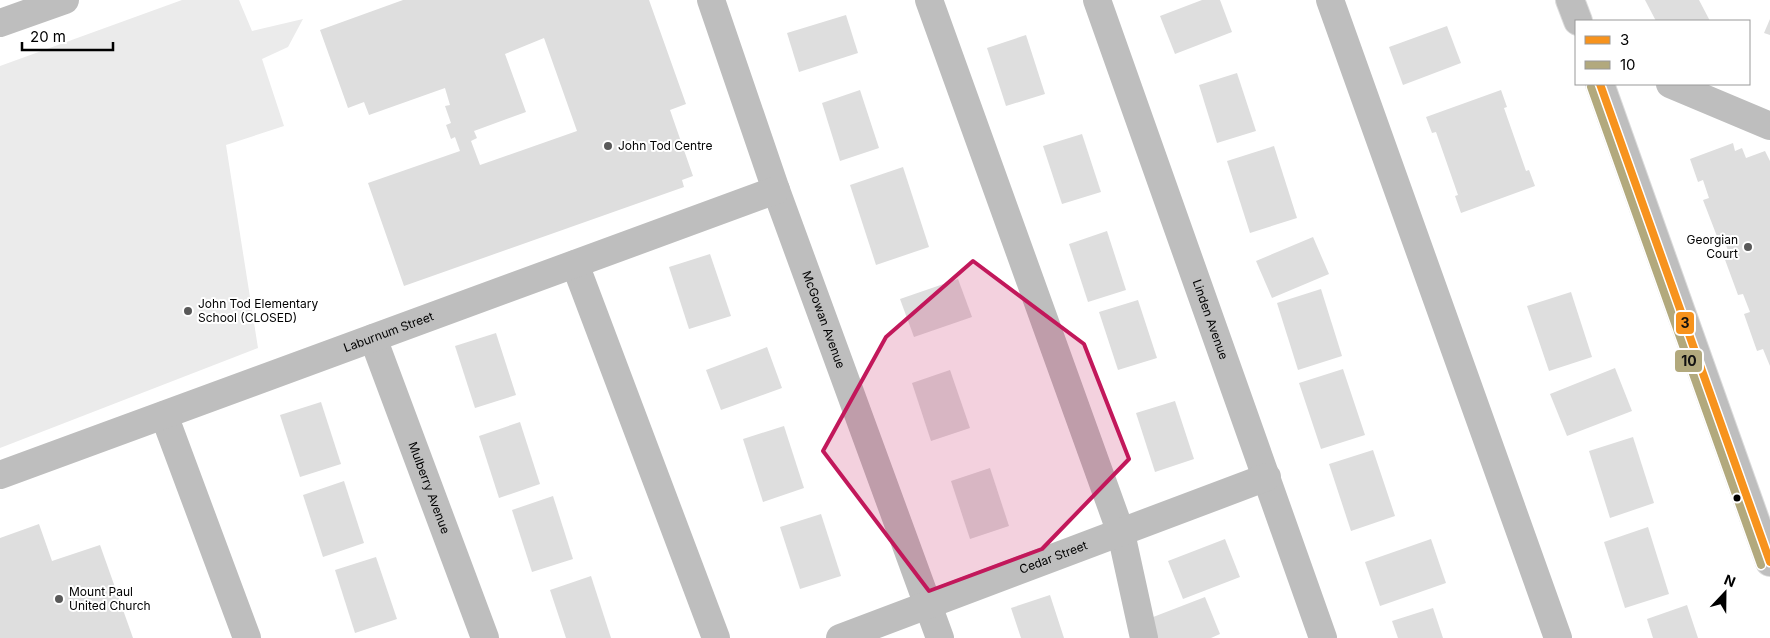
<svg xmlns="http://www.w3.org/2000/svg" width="1770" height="638" viewBox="0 0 1770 638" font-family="Inter,sans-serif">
  <rect width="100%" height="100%" fill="#fff"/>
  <polygon fill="#ebebeb" points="182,0 239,0 252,31 303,19 288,47 262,59 284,126 226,145 258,348 0,448 0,66"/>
  <g fill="#dedede" fill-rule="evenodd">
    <path d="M403,0H649L686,104L670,110L693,176L682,180L684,187L404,286L368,183L460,151L455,137L451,139L446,125L451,123L445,106L450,105L445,88L369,115L364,102L348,108L320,30ZM544,38L577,131L480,165L471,141L477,138L474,131L526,112L505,54Z"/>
    <polygon points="1202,0 1220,0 1232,32 1175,54 1160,16"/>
    <polygon points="1645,0 1699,0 1710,21 1656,21"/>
    <polygon points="846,15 858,53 799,72 787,33"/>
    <polygon points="1770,19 1770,35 1764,33"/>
    <polygon points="1447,26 1461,63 1403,85 1389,47"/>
    <polygon points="1026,35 1045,94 1006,106 987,48"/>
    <polygon points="1237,73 1256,131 1217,143 1199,85"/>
    <polygon points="860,90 879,148 840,161 822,103"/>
    <polygon points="1501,90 1507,107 1504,108 1526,171 1529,170 1535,186 1461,213 1455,196 1458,195 1436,132 1432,133 1426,117"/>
    <polygon points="1082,134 1101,192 1062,204 1043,146"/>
    <polygon points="1733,143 1735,151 1742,148 1746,158 1765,151 1770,161 1770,366 1763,349 1757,351 1744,314 1750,312 1743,294 1738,295 1724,257 1730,255 1723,238 1718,239 1703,200 1709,198 1703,180 1698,182 1690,159"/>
    <polygon points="1274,146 1297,218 1250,233 1227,161"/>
    <polygon points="903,167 929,247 876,265 850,185"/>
    <polygon points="1107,231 1126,290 1088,302 1069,244"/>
    <polygon points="1313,237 1329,274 1272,298 1256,261"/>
    <polygon points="710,254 731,316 689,329 669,267"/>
    <polygon points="958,279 972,317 914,337 900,299"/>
    <polygon points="1321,289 1342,356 1298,370 1277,303"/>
    <polygon points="1571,292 1592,357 1549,371 1527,306"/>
    <polygon points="1138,300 1157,358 1118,370 1099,312"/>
    <polygon points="496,333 516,395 475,408 455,346"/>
    <polygon points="767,347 782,388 721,410 706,370"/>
    <polygon points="1615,368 1632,411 1567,436 1550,394"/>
    <polygon points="1343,369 1365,435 1321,449 1299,383"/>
    <polygon points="950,370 970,428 931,441 912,383"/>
    <polygon points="1175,401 1194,459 1155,472 1136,413"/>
    <polygon points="321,402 341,464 300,477 280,415"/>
    <polygon points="520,422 540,484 499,498 479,436"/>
    <polygon points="784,426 804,488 763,502 743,439"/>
    <polygon points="1633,437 1654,503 1610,518 1589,451"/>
    <polygon points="1373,450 1395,516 1351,531 1329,464"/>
    <polygon points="990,468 1009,526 970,539 951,481"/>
    <polygon points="344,481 364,543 323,557 303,495"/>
    <polygon points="553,496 573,559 532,572 512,510"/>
    <polygon points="821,514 841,576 800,589 780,527"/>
    <polygon points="39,524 52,561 100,545 133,638 0,638 0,538"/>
    <polygon points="1648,527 1669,594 1625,608 1604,542"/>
    <polygon points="1225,539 1240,577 1183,599 1168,561"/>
    <polygon points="1431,539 1446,583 1380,606 1365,562"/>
    <polygon points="376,557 397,619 355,633 335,570"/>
    <polygon points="591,576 611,638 566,638 550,590"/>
    <polygon points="1050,595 1064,638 1021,638 1011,608"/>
    <polygon points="1205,597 1220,634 1211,638 1156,638 1148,619"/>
    <polygon points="1687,605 1698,638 1653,638 1647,619"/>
    <polygon points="1433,608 1443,638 1398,638 1392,621"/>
  </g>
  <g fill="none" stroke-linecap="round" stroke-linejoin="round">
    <g stroke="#dbdbdb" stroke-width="30">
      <g id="major">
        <polyline points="1570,0 1578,21"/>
        <polyline points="1600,84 1770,562"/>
      </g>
    </g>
    <g stroke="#bebebe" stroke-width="28">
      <path id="s1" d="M711,0L776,190L940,638"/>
      <polyline points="929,0 1121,533 1144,638"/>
      <path id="s2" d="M1097,0L1323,638"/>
      <polyline points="1330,0 1558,638"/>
      <polyline points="0,23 65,0"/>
      <polyline points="1670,84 1770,126"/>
      <polyline points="575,264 716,638"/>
      <path id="s3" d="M373,338L485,638"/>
      <polyline points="164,415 247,638"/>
      <path id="s4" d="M0,475L776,190"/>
      <path id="s5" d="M840,638L1267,477"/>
    </g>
    <use href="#major" stroke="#bebebe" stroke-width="28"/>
    <g stroke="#fff" stroke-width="11">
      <polyline id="bus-1" points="1600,84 1770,562"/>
    </g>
    <g stroke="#fff" stroke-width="11">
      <polyline id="bus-2" points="1591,87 1761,565"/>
    </g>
    <use href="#bus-1" stroke="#f7931d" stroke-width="8"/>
    <use href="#bus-2" stroke="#b2a97d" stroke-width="8"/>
  </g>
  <path fill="#c2185b" fill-opacity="0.2" stroke="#c2185b" stroke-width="4" stroke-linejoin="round" d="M973,261L1084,344L1129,459L1042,549L929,591L823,451L886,337Z"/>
  <g fill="#595959" stroke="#fff" stroke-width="2">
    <circle cx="608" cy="146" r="5"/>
    <circle cx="1748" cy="247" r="5"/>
    <circle cx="188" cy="311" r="5"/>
    <circle cx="59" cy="599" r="5"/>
  </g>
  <circle fill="#000" stroke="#fff" stroke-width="2" cx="1737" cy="498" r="4.5"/>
  <g text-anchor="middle" stroke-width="4" stroke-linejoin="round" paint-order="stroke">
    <g font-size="12" fill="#000" stroke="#fff" text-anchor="start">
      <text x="618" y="150">John Tod Centre</text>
      <text x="1738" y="244" text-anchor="end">Georgian<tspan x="1738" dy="14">Court</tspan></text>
      <text x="198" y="308">John Tod Elementary<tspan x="198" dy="14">School (CLOSED)</tspan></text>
      <text x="69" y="596">Mount Paul<tspan x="69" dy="14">United Church</tspan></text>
    </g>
    <g font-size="12" fill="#000" stroke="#fff">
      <text dy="4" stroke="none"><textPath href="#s2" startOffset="339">Linden Avenue</textPath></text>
      <text dy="4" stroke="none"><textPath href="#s1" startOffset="339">McGowan Avenue</textPath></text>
      <text dy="4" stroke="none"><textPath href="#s4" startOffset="414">Laburnum Street</textPath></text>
      <text dy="4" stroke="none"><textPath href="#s3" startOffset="160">Mulberry Avenue</textPath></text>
      <text dy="4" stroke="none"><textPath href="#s5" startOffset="228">Cedar Street</textPath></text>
    </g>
  </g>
  <g stroke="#fff" stroke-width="2">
    <rect x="1675" y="311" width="20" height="24" rx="5" fill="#f7931d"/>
    <rect x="1674" y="349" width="29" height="24" rx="5" fill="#b2a97d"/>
  </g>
  <g font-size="14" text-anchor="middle" font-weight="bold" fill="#111">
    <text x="1685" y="328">3</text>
    <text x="1689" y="366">10</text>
  </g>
  <rect x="1575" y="20" width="175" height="65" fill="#ffffff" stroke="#999999"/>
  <rect x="1585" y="36" width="25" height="8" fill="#f7931d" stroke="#999999"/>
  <text x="1620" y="45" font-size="15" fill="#000000">3</text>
  <rect x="1585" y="61" width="25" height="8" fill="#b2a97d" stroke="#999999"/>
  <text x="1620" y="70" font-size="15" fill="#000000">10</text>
  <g transform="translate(1725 593) rotate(22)" stroke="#ffffff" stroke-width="4" paint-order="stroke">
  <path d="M0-4L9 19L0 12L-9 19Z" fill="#000000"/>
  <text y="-8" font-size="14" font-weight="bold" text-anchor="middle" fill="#000000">N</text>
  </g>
  <path d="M22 42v8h91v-8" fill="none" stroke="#000000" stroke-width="2.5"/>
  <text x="30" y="42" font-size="15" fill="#000000" stroke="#ffffff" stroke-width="4" paint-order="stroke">20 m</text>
</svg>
